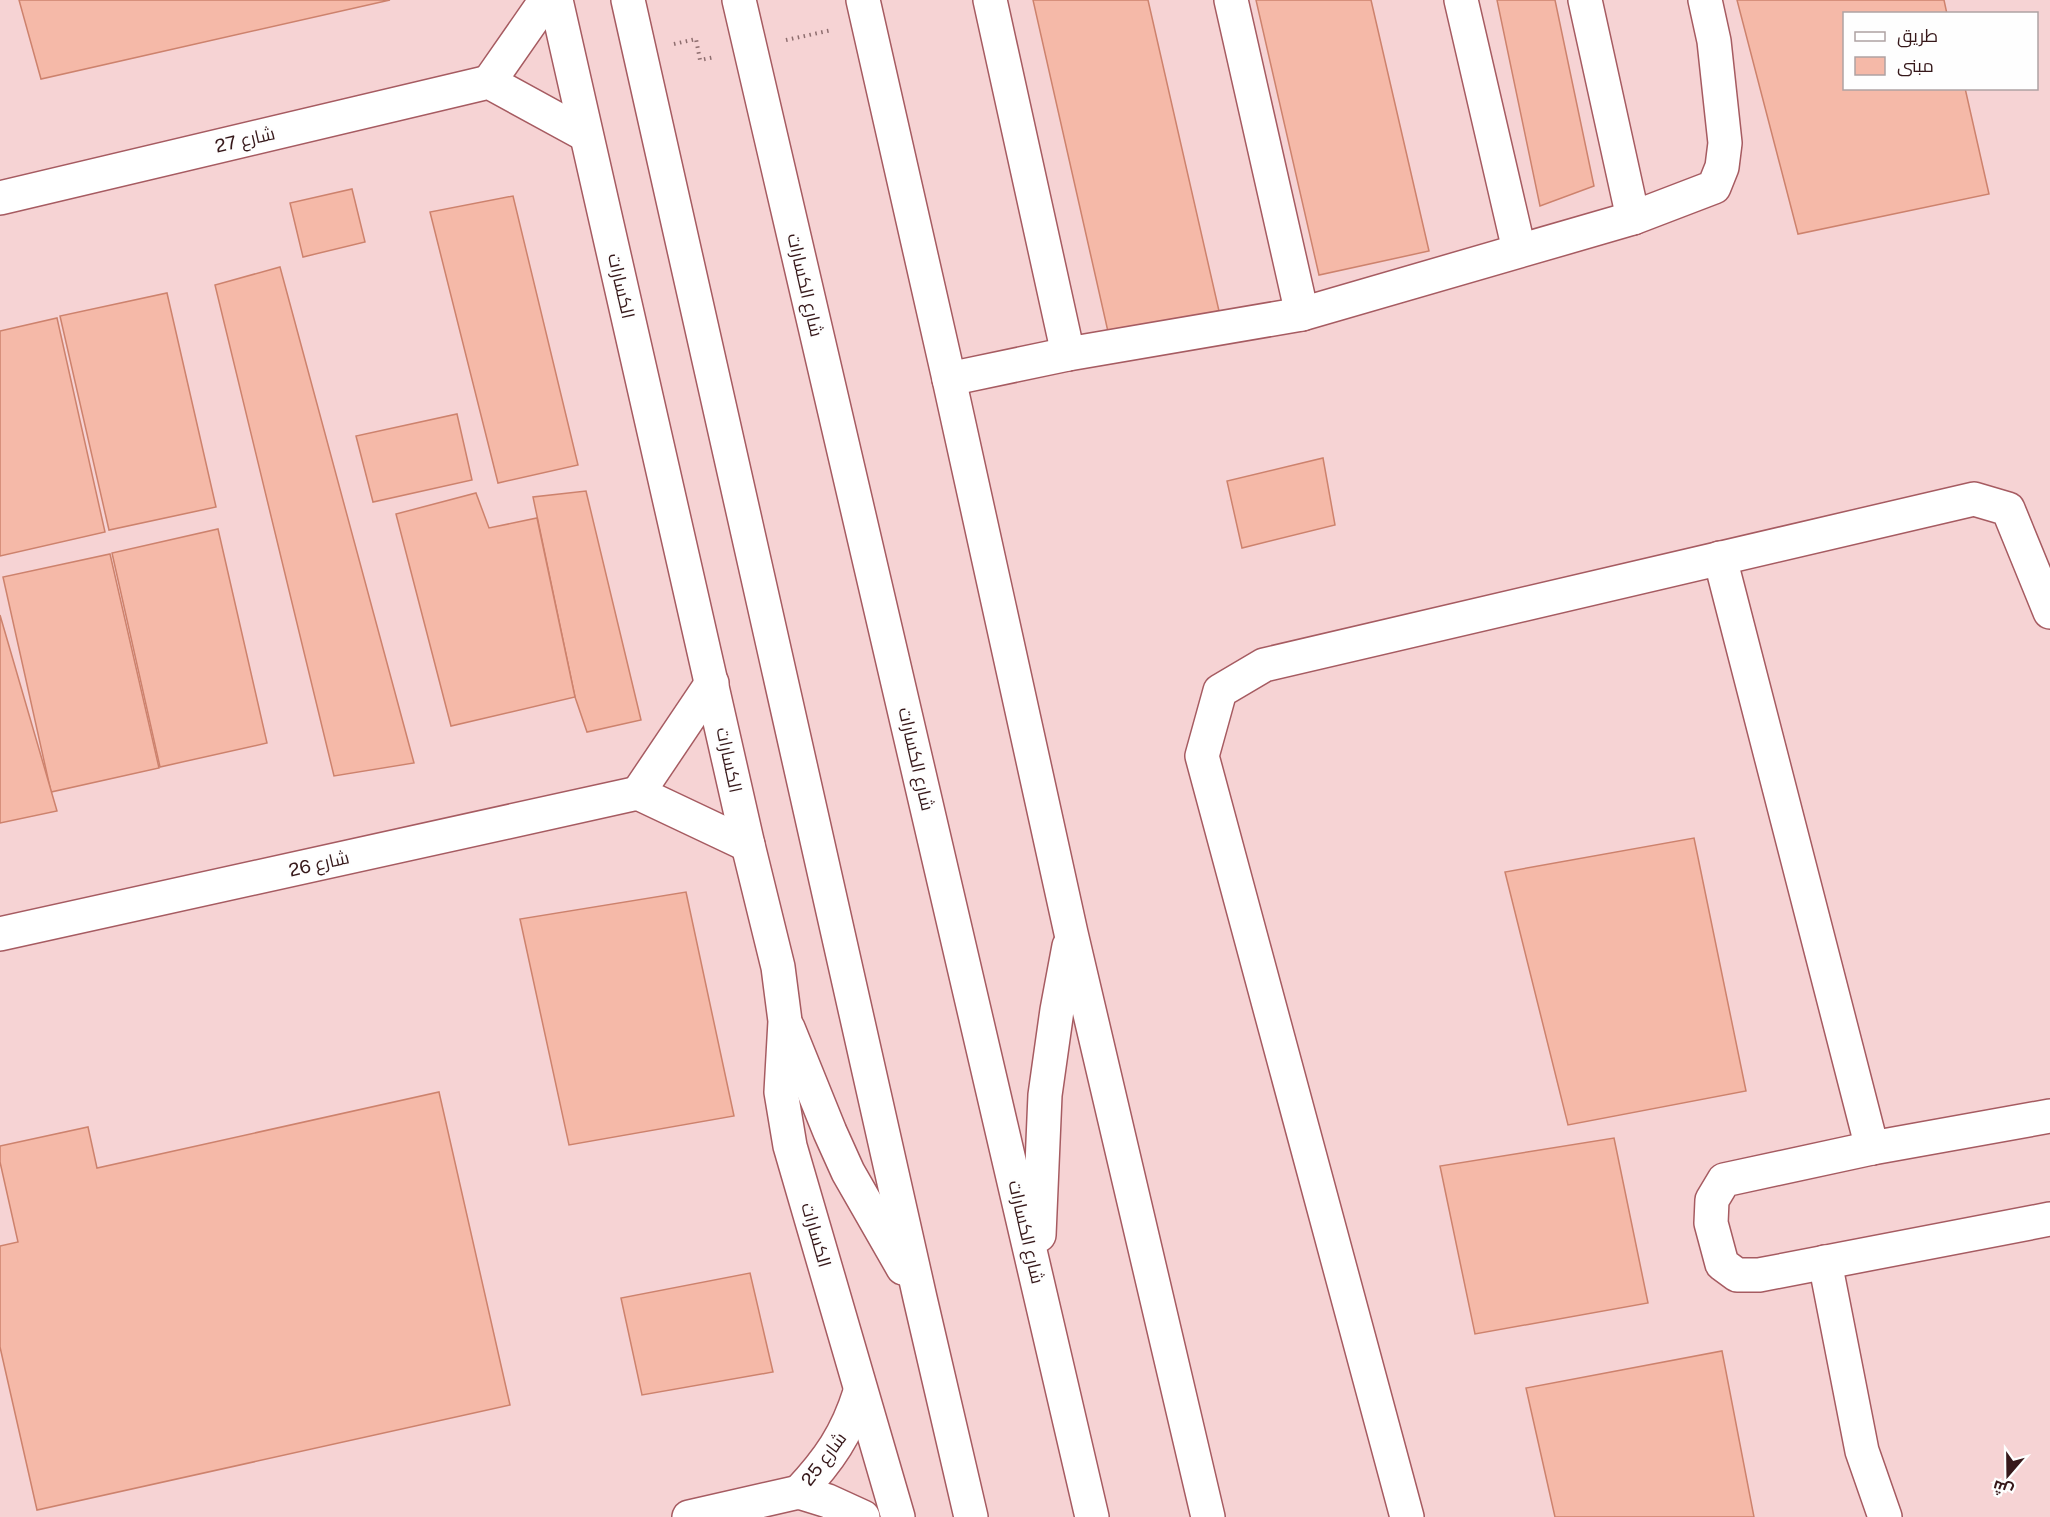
<svg xmlns="http://www.w3.org/2000/svg" width="2050" height="1517" viewBox="0 0 2050 1517" font-family="'Public Sans',Cairo,sans-serif">
  <rect width="100%" height="100%" fill="#f6d3d4"/>
  <g fill="#f5b9a8" stroke="#cd826d" stroke-width="1.5">
    <polygon points="19,0 390,0 41,79"/>
    <polygon points="1033,0 1148,0 1219,311 1109,336"/>
    <polygon points="1256,0 1371,0 1429,251 1319,275"/>
    <polygon points="1497,0 1555,0 1594,186 1540,206"/>
    <polygon points="1737,0 1944,0 1947,14 1844,14 1844,88 1965,88 1989,194 1798,234"/>
    <polygon points="352,189 365,242 303,257 290,203"/>
    <polygon points="513,196 578,465 498,483 430,212"/>
    <polygon points="280,267 414,763 334,776 215,285"/>
    <polygon points="167,293 216,507 109,530 60,316"/>
    <polygon points="57,318 105,532 0,556 0,331"/>
    <polygon points="457,414 472,480 373,502 356,436"/>
    <polygon points="1323,458 1335,525 1242,548 1227,481"/>
    <polygon points="586,491 641,720 587,732 575,697 533,497"/>
    <polygon points="476,493 489,528 537,518 575,697 451,726 396,514"/>
    <polygon points="218,529 267,743 160,767 112,553"/>
    <polygon points="110,554 159,768 51,792 3,577"/>
    <polygon points="0,615 57,811 0,823"/>
    <polygon points="1694,838 1746,1091 1568,1125 1505,872"/>
    <polygon points="686,892 734,1116 569,1145 520,919"/>
    <polygon points="439,1092 510,1405 37,1510 0,1347 0,1246 18,1242 0,1162 0,1146 88,1127 97,1168"/>
    <polygon points="1614,1138 1648,1303 1475,1334 1440,1166"/>
    <polygon points="750,1273 773,1372 642,1395 621,1298"/>
    <polygon points="1722,1351 1754,1517 1555,1517 1526,1388"/>
  </g>
  <g fill="none" stroke-linecap="round" stroke-linejoin="round">
    <g stroke="#a65b61" stroke-width="36">
      <g id="minor">
        <polyline points="556,0 748,845 778,967 785,1021 781,1092 790,1146 898,1517"/>
        <polyline points="628,0 920,1298 971,1517"/>
        <polyline points="739,0 1092,1517"/>
        <polyline points="863,0 949,379 1071,933 1208,1517"/>
        <polyline points="990,0 1068,354"/>
        <polyline points="1231,0 1302,314"/>
        <polyline points="1461,0 1519,250"/>
        <polyline points="1585,0 1633,218"/>
        <polyline points="489,82 546,0"/>
        <polyline points="0,198 489,82 586,135"/>
        <polyline points="949,379 1068,354 1302,314 1633,218 1714,187 1722,167 1725,143 1714,41 1705,0"/>
        <polyline points="1720,558 1872,1148"/>
        <polyline points="638,793 712,683"/>
        <polyline points="0,934 638,793 748,845"/>
        <polyline points="788,1028 830,1132 848,1172 903,1268"/>
        <polyline points="2050,1116 1872,1148 1724,1180 1712,1200 1711,1223 1722,1264 1737,1275 1759,1275 2050,1219"/>
        <polyline points="1039,1235 1045,1095 1057,1010 1069,946"/>
        <polyline points="1825,1262 1862,1451 1885,1517"/>
        <path d="M799,1492C829,1460 847,1434 860,1392"/>
        <polyline points="689,1517 799,1492 828,1501 863,1517"/>
        <polyline points="1407,1517 1202,756 1220,691 1264,665 1974,499 2008,509 2050,612"/>
      </g>
    </g>
    <g stroke="#8e6e6f" stroke-width="4" stroke-dasharray="1.5 4.5" stroke-linecap="butt">
      <polyline points="786,40 832,30"/>
      <polyline points="674,44 696,39 700,60 715,57"/>
    </g>
    <use href="#minor" stroke="#fff" stroke-width="33"/>
  </g>
  <g text-anchor="middle" stroke-width="4.5" stroke-linejoin="round" paint-order="stroke">
    <g font-size="18" fill="#36181a" stroke="#fefefe">
      <text transform="translate(245 140) rotate(-13)" y="6">شارع 27</text>
      <text transform="translate(805 285) rotate(77)" y="6">شارع الكسارات</text>
      <text transform="translate(621 286) rotate(77)" y="6">الكسارات</text>
      <text transform="translate(916 759) rotate(77)" y="6">شارع الكسارات</text>
      <text transform="translate(729 760) rotate(78)" y="6">الكسارات</text>
      <text transform="translate(319 864) rotate(-13)" y="6">شارع 26</text>
      <text transform="translate(1026 1232) rotate(77)" y="6">شارع الكسارات</text>
      <text transform="translate(816 1235) rotate(74)" y="6">الكسارات</text>
      <text transform="translate(824 1459) rotate(-53)" y="6">شارع 25</text>
    </g>
  </g>
  <rect x="1843" y="12" width="195" height="78" fill="#fefefe" stroke="#aea2a3" stroke-width="1.5"/>
  <rect x="1855" y="32" width="30" height="9" fill="#ffffff" stroke="#aea2a3" stroke-width="1.5"/>
  <text x="1897" y="42" font-size="18" fill="#36181a">طريق</text>
  <rect x="1855" y="57" width="30" height="18" fill="#f5b9a8" stroke="#aea2a3" stroke-width="1.5"/>
  <text x="1897" y="72" font-size="18" fill="#36181a">مبنى</text>
  <g transform="translate(2008 1475) rotate(200)" stroke="#fefefe" stroke-width="4.5" paint-order="stroke">
  <path d="M0-4.5L10 22L0 15L-10 22Z" fill="#36181a"/>
  <text y="-9" font-size="16" font-weight="bold" text-anchor="middle" fill="#36181a">ش</text>
  </g>
</svg>
